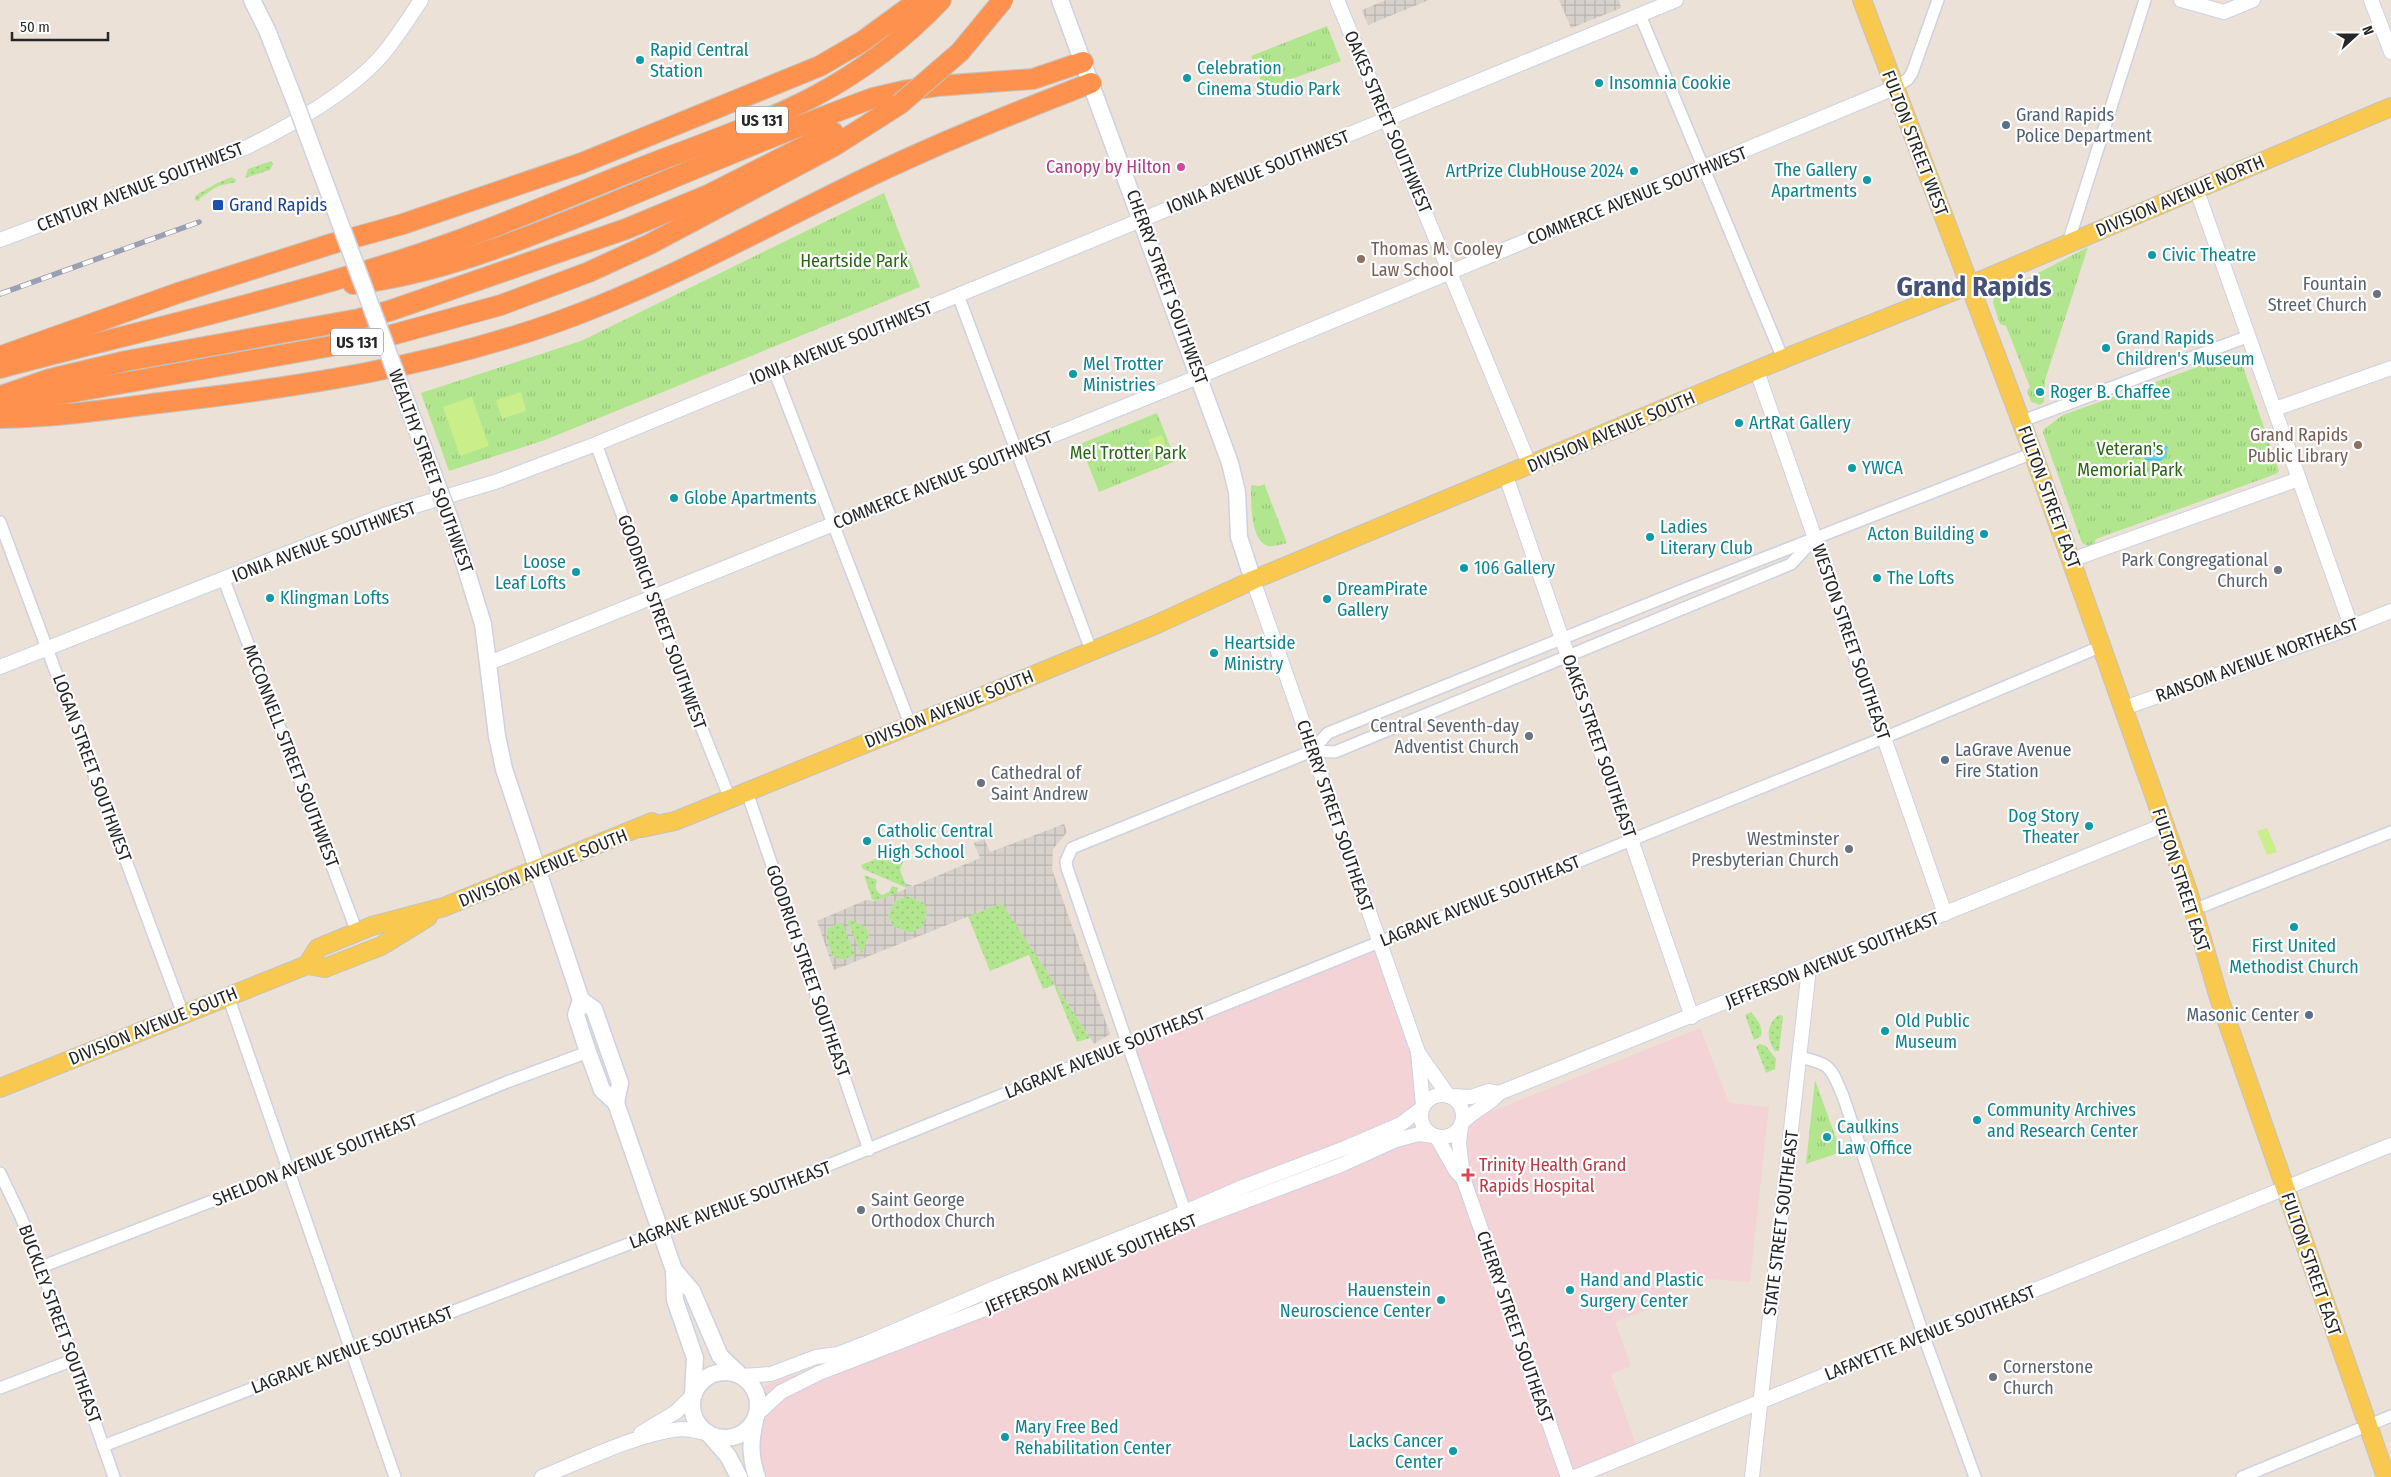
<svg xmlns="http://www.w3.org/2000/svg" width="2391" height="1477" viewBox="0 0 2391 1477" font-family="'Fira Sans Condensed',sans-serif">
  <defs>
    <pattern id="grass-dots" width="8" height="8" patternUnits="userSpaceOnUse" patternTransform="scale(1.25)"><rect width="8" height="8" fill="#b1e68f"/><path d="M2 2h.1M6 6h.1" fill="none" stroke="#98c57b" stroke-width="1.8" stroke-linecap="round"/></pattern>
    <pattern id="park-tufts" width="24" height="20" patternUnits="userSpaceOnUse" patternTransform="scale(1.25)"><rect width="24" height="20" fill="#b1e68f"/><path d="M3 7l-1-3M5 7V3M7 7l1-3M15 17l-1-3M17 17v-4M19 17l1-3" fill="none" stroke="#98c57b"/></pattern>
    <pattern id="plaza-grid" width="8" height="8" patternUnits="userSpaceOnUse" patternTransform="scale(1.25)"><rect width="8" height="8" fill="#d6d1ca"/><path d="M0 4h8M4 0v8" fill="none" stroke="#b8b3ae"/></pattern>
    <pattern id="water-rules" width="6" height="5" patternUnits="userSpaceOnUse" patternTransform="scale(1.25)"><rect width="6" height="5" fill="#62d6f5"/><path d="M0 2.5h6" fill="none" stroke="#55b8d2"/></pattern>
  </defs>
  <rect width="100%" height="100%" fill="#ebe1d7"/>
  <polygon fill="#f3d3d6" points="1378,942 1433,1100 1424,1115 1426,1123 1438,1133 1700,1028 1729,1103 1769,1107 1750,1282 1696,1278 1667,1292 1667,1302 1615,1322 1631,1366 1611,1374 1638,1451 1573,1477 760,1477 755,1390 854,1352 1061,1261 1188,1218 1128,1043"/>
  <g fill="url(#grass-dots)">
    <polygon points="271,161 273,164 270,170 245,178 248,169"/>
    <polygon points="232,177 236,180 236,182 218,186 200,198 199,201 195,200 195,196 217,183"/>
    <polygon points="898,850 903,862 900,870 907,888 863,869 861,865"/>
    <path d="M864,875L877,880C875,887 875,891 882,895L889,892L892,886L898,888L897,893L876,901L872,899Z"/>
    <polygon points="908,896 924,903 928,912 922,928 909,933 893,926 888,916 895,901"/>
    <polygon points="1002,903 1090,1038 1077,1042 1054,985 1043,989 1029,955 990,971 968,916"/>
    <polygon points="850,919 866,927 869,935 863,952 861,954 847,921"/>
    <polygon points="842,922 856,955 843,960 832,956 826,936 828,928"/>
    <path d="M1751,1012C1757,1020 1763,1025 1761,1036L1754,1040L1745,1015Z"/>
    <path d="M1779,1015L1783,1016L1779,1051H1775C1766,1039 1766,1024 1779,1015Z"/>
    <polygon points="1760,1044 1766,1046 1776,1059 1775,1069 1766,1073 1756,1046"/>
  </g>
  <g fill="url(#park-tufts)">
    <polygon points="1327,26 1341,61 1264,89 1251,56"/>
    <polygon points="884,193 920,287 545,440 449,471 421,393 581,341"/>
    <polygon points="2088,247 2045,380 2044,402 2040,405 2031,402 2027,391 2030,387 2006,326 2000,324 1993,303 1994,298 2004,291"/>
    <polygon points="2234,354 2240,358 2279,471 2276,474 2096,539 2094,544 2088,546 2082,543 2043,433 2044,429 2063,415"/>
    <polygon points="1157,413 1176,461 1099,492 1080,444"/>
    <path d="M1265,484V486L1287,543C1282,544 1273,547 1268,546C1250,541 1251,500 1251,485L1259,486Z"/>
    <polygon points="1815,1080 1841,1152 1806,1164"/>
  </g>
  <g fill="#c9ee8a">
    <polygon points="521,392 526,411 502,419 496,400"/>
    <polygon points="472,397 489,446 460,456 443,407"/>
    <polygon points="1162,435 1168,452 1155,456 1148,440"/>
    <polygon points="2267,828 2277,852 2267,855 2257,831"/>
  </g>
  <g fill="url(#plaza-grid)" fill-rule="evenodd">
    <polygon points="1386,0 1429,0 1368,25 1362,10"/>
    <polygon points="1559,0 1619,0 1621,8 1571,28"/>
    <path d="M1064,824L1067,832L1053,849L1052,869L1110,1034L1094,1044L1002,903L834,970L817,921L866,900L876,901L897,893L907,888L905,883L913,886L980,858L974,843L984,839L990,852ZM908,896L924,903L928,912L922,928L909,933L893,926L888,916L895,901ZM850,920L866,927L869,935L863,952L861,953L847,921ZM842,922L855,955L843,960L832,956L826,936L828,928Z"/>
  </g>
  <path fill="url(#water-rules)" d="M2159,442L2168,447L2166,457L2157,463L2145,461L2143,453C2146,445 2150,443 2159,442Z"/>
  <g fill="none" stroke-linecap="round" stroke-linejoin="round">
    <g stroke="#ccd2e2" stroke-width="14">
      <g id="minor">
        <polyline points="1640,15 1783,359"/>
        <polyline points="1894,88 1908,79 1912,73 1938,0"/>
        <polyline points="2068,243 2145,0"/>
        <polyline points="958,295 1091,650"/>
        <polyline points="774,370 910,724"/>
        <polyline points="2022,421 2249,336"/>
        <polyline points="596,444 688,694 730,799"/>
        <polyline points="0,522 183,1014"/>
        <polyline points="224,580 357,932"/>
        <polyline points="1312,751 1328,733 1690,587 2033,453"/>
        <polyline points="747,792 869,1150"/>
        <polyline points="2193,910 2391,832"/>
        <polyline points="228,996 395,1477"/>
        <path d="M1800,1057C1832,1065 1830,1066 1843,1096L1924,1337L1975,1477"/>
        <polyline points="0,1173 21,1217 41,1267 114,1477"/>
        <polyline points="1185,1211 1067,868 1066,861 1072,848 1312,751 1335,752 1791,564 1815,538"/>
        <polyline points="41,1267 290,1171 507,1082 588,1052"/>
        <polyline points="0,1388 73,1360"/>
        <polyline points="103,1446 730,1205 1898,732 2102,646"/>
        <polyline points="2242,1477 2391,1416"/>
      </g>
    </g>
    <g stroke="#ccd2e2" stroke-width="16">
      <g id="tertiary">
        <polyline points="1337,0 1530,466"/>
        <polyline points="2181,0 2224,12 2253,0"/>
        <polyline points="2371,0 2391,52"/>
        <polyline points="2196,188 2351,626"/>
        <path d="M0,240L247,147C290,126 353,90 383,54C397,37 409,18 421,0"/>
        <polyline points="1757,371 1945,914"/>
        <polyline points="2275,409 2391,368"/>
        <polyline points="1506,476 1692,1017"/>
        <polyline points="2071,560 2299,479"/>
        <polyline points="1253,580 1418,1052 1423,1105"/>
        <polyline points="489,663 1200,376 1894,88"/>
        <polyline points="0,667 384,515 495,482 596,444 1676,0"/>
        <polyline points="2124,708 2336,633 2391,611"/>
        <polyline points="1419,1054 1448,1095"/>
        <circle cx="1442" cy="1116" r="21"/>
        <polyline points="1450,1096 1471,1097 1489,1091 1499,1093"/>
        <path d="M1462,1123C1473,1110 1489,1106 1499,1093L2164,825"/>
        <polyline points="1461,1126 1459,1143 1463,1178 1568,1477"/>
        <polyline points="1436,1136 1456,1171 1463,1178"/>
        <polyline points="741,1376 771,1374 816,1357 838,1354 869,1342 999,1286 1171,1218 1245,1186 1345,1148 1401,1124 1422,1108"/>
        <polyline points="757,1414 781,1392 819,1373 995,1305 1089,1262 1174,1228 1341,1165 1396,1140 1419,1134 1434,1136"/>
        <polyline points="641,1433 676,1412 693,1395"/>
        <path d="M542,1477C582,1461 638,1433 681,1429C690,1429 698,1432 707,1433"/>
        <polyline points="1575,1477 2391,1145"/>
        <polyline points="1752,1477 1809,969"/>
      </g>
    </g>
    <g stroke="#ccd2e2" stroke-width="19">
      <g id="secondary">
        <polyline points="252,0 267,30 294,99"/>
        <polyline points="1060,0 1230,463 1237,492 1239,537 1253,580"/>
        <polyline points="454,530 483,624 497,736 504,769 581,1000 576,1015 588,1052 602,1090 616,1103 674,1270 675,1300 695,1358 693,1394"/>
        <polyline points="581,1000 594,1009 620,1083 616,1103"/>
        <polyline points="674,1270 692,1291 720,1356 739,1374"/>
        <circle cx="725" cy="1405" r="33"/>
        <path d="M755,1421C750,1441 750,1457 757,1477"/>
        <polyline points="708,1433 728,1456 739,1477"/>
      </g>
    </g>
    <g stroke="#c3c3c3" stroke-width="20">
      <g id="primary">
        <polyline points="1862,0 2033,453 2188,891 2219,998 2386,1477"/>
        <polyline points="642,828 675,821 983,696 1155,625 1253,580 1783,359 1987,278 2391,107"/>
        <polyline points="307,965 318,948 372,926 444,907 652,822"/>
        <polyline points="0,1088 307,965 325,968 381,946 428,917"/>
      </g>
    </g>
    <g stroke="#c3c3c3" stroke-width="22">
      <g id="motorway">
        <path d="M353,284C434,275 513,243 588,213C683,174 777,133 873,98L903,91L937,86L1033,79L1083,62"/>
        <polyline points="4,355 178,293 331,244 403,224 582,163 820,66 863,41 919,0"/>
        <path d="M0,368C134,333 269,302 401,260C480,235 557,201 635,170C695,146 758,126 815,96C862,71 905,38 941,0"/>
        <polyline points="4,395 50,379 126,361 359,319 389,311 626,229 708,195 833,132"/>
        <polyline points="0,405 388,336 501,305 589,272 650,244 834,146 900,104"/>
        <path d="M0,418C56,417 112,409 167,402C299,387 431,367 557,322C663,284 761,229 862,180C936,144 1014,113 1091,83"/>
      </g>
    </g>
    <use href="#minor" stroke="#fff" stroke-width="11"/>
    <use href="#tertiary" stroke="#fff" stroke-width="14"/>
    <use href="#secondary" stroke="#fff" stroke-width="16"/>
    <use href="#primary" stroke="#f9c84f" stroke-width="18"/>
    <use href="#motorway" stroke="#ff914e" stroke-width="20"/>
    <g stroke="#9a9fb3" stroke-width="5.5">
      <polyline id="rail" points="0,294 199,222"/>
    </g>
    <use href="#rail" stroke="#fff" stroke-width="4" stroke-dasharray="11" stroke-linecap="butt"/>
    <g stroke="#ccd2e2" stroke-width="19" stroke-linecap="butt">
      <polyline id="secondary-bridge" points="294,99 454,530"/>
    </g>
    <g stroke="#c3c3c3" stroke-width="22" stroke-linecap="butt">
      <polyline id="motorway-bridge" points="900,104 960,52 1003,0"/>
    </g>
    <use href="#secondary-bridge" stroke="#fff" stroke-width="16"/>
    <use href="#motorway-bridge" stroke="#ff914e" stroke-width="20"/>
  </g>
  <g fill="#0f9aa8" stroke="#fff" stroke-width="2">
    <circle cx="640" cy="60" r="5"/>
    <circle cx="1187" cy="78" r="5"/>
    <circle cx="1599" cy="83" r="5"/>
    <circle cx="1634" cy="171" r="5"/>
    <circle cx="1867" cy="180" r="5"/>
    <circle cx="2152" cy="255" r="5"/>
    <circle cx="2106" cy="348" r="5"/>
    <circle cx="1073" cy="374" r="5"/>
    <circle cx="2040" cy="392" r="5"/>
    <circle cx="1739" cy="423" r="5"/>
    <circle cx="1852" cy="468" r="5"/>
    <circle cx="674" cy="498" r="5"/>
    <circle cx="1984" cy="534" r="5"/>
    <circle cx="1650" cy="537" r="5"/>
    <circle cx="1464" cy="568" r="5"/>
    <circle cx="576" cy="572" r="5"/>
    <circle cx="1877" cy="578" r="5"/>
    <circle cx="270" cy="598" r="5"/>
    <circle cx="1327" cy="599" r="5"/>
    <circle cx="1214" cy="653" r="5"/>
    <circle cx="2089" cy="826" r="5"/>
    <circle cx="867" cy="841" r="5"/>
    <circle cx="2294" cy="927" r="5"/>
    <circle cx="1885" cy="1031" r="5"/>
    <circle cx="1977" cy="1120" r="5"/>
    <circle cx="1827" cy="1137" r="5"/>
    <circle cx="1570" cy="1290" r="5"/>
    <circle cx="1441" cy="1300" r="5"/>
    <circle cx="1005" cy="1437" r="5"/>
    <circle cx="1453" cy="1451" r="5"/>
  </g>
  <g fill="#5c6f8a" stroke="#fff" stroke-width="2">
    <circle cx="2006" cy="125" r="5"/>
    <circle cx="1945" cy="760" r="5"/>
    <circle cx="2309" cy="1015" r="5"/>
  </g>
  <circle fill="#d1479c" stroke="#fff" stroke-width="2" cx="1181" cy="167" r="5"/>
  <rect fill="#1a4fb4" stroke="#fff" stroke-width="2" x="212" y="199" width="12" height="12" rx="2.5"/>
  <g fill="#8d6e63" stroke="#fff" stroke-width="2">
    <circle cx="1361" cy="259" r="5"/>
    <circle cx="2358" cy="445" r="5"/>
  </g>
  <g fill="#6b7280" stroke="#fff" stroke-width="2">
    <circle cx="2377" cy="294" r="5"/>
    <circle cx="2278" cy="570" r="5"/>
    <circle cx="1529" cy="736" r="5"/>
    <circle cx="981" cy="783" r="5"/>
    <circle cx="1849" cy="849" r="5"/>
    <circle cx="861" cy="1210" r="5"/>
    <circle cx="1993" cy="1377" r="5"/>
  </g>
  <path fill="#e0444e" stroke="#fff" stroke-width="2" d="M1465.5 1167.5h5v5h5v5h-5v5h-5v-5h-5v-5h5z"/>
  <g text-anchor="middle" stroke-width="4.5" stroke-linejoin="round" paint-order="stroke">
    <g fill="#fff" stroke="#686868" stroke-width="1">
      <rect x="736" y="106.5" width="52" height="27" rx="4"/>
      <rect x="331" y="328.5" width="52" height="27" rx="4"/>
    </g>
    <g font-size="16" font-weight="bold" fill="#272727">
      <text x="762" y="126">US 131</text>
      <text x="357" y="348">US 131</text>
    </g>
    <g font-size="18" fill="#0d838f" stroke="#fff" text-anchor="start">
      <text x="650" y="56">Rapid Central<tspan x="650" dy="21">Station</tspan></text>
      <text x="1197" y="74">Celebration<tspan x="1197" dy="21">Cinema Studio Park</tspan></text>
      <text x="1609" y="89">Insomnia Cookie</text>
      <text x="1857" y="176" text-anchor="end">The Gallery<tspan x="1857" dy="21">Apartments</tspan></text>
      <text x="1624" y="177" text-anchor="end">ArtPrize ClubHouse 2024</text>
      <text x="2162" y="261">Civic Theatre</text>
      <text x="2116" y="344">Grand Rapids<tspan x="2116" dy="21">Children's Museum</tspan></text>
      <text x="1083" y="370">Mel Trotter<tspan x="1083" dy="21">Ministries</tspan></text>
      <text x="2050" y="398">Roger B. Chaffee</text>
      <text x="1749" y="429">ArtRat Gallery</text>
      <text x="1862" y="474">YWCA</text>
      <text x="684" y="504">Globe Apartments</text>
      <text x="1660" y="533">Ladies<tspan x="1660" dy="21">Literary Club</tspan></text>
      <text x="1974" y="540" text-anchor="end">Acton Building</text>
      <text x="566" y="568" text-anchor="end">Loose<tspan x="566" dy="21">Leaf Lofts</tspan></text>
      <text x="1474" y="574">106 Gallery</text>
      <text x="1887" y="584">The Lofts</text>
      <text x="1337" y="595">DreamPirate<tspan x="1337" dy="21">Gallery</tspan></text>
      <text x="280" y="604">Klingman Lofts</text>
      <text x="1224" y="649">Heartside<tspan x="1224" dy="21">Ministry</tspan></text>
      <text x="2079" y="822" text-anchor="end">Dog Story<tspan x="2079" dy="21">Theater</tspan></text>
      <text x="877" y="837">Catholic Central<tspan x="877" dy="21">High School</tspan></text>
      <text x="2294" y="952" text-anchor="middle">First United<tspan x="2294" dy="21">Methodist Church</tspan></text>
      <text x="1895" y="1027">Old Public<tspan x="1895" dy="21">Museum</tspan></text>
      <text x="1987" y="1116">Community Archives<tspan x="1987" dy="21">and Research Center</tspan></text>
      <text x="1837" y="1133">Caulkins<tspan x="1837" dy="21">Law Office</tspan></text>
      <text x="1580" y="1286">Hand and Plastic<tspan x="1580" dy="21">Surgery Center</tspan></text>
      <text x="1431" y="1296" text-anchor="end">Hauenstein<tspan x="1431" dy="21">Neuroscience Center</tspan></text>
      <text x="1015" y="1433">Mary Free Bed<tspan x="1015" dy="21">Rehabilitation Center</tspan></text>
      <text x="1443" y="1447" text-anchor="end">Lacks Cancer<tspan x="1443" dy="21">Center</tspan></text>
    </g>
    <g font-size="18" fill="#4e5e75" stroke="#fff" text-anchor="start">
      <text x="2016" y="121">Grand Rapids<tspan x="2016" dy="21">Police Department</tspan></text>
      <text x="1955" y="756">LaGrave Avenue<tspan x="1955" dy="21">Fire Station</tspan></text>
      <text x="2299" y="1021" text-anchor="end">Masonic Center</text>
    </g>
    <g font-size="18" fill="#272727" stroke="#fff">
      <text transform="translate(1388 122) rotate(67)" y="6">OAKES STREET SOUTHWEST</text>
      <text transform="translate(1915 143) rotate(69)" y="6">FULTON STREET WEST</text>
      <text transform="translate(1258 172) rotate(-22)" y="6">IONIA AVENUE SOUTHWEST</text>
      <text transform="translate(140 187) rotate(-21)" y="6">CENTURY AVENUE SOUTHWEST</text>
      <text transform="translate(1637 196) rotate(-22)" y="6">COMMERCE AVENUE SOUTHWEST</text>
      <text transform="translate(2180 196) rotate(-23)" y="6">DIVISION AVENUE NORTH</text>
      <text transform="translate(1167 287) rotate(70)" y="6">CHERRY STREET SOUTHWEST</text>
      <text transform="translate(841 343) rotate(-22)" y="6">IONIA AVENUE SOUTHWEST</text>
      <text transform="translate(1611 432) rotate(-23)" y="6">DIVISION AVENUE SOUTH</text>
      <text transform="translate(431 471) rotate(70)" y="6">WEALTHY STREET SOUTHWEST</text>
      <text transform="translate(943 480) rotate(-22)" y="6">COMMERCE AVENUE SOUTHWEST</text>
      <text transform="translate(2049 497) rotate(70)" y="6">FULTON STREET EAST</text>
      <text transform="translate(324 542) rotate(-21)" y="6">IONIA AVENUE SOUTHWEST</text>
      <text transform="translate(662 622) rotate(70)" y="6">GOODRICH STREET SOUTHWEST</text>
      <text transform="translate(1851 642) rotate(71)" y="6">WESTON STREET SOUTHEAST</text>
      <text transform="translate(2257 660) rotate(-20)" y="6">RANSOM AVENUE NORTHEAST</text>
      <text transform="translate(949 709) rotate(-22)" y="6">DIVISION AVENUE SOUTH</text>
      <text transform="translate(1599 746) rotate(71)" y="6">OAKES STREET SOUTHEAST</text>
      <text transform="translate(291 756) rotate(69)" y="6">MCCONNELL STREET SOUTHWEST</text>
      <text transform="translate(92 768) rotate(70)" y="6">LOGAN STREET SOUTHWEST</text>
      <text transform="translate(1335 816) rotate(71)" y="6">CHERRY STREET SOUTHEAST</text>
      <text transform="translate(543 868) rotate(-22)" y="6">DIVISION AVENUE SOUTH</text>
      <text transform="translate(2181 880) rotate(72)" y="6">FULTON STREET EAST</text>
      <text transform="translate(1480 901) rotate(-22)" y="6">LAGRAVE AVENUE SOUTHEAST</text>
      <text transform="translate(1832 960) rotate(-22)" y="6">JEFFERSON AVENUE SOUTHEAST</text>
      <text transform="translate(808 971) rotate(71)" y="6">GOODRICH STREET SOUTHEAST</text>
      <text transform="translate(153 1026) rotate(-22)" y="6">DIVISION AVENUE SOUTH</text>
      <text transform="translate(1105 1053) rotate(-22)" y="6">LAGRAVE AVENUE SOUTHEAST</text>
      <text transform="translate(315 1160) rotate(-22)" y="6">SHELDON AVENUE SOUTHEAST</text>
      <text transform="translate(730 1205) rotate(-21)" y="6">LAGRAVE AVENUE SOUTHEAST</text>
      <text transform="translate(1781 1223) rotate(-83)" y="6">STATE STREET SOUTHEAST</text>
      <text transform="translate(1091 1264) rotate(-23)" y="6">JEFFERSON AVENUE SOUTHEAST</text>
      <text transform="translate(2311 1264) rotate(71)" y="6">FULTON STREET EAST</text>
      <text transform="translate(60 1324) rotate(70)" y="6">BUCKLEY STREET SOUTHEAST</text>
      <text transform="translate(1515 1327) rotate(71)" y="6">CHERRY STREET SOUTHEAST</text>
      <text transform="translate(1930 1333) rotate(-22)" y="6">LAFAYETTE AVENUE SOUTHEAST</text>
      <text transform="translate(352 1350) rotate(-21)" y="6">LAGRAVE AVENUE SOUTHEAST</text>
    </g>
    <g font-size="18" fill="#b23c85" stroke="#fff" text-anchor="end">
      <text x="1171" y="173">Canopy by Hilton</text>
    </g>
    <g font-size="18" fill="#164399" stroke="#fff" text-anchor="start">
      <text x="229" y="211">Grand Rapids</text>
    </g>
    <g font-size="18" fill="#785e54" stroke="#fff" text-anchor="start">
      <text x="1371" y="255">Thomas M. Cooley<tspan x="1371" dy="21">Law School</tspan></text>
      <text x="2348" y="441" text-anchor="end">Grand Rapids<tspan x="2348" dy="21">Public Library</tspan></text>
    </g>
    <g font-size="18" fill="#2a6715" stroke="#fff">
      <text x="854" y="267">Heartside Park</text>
      <text x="2130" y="455">Veteran's<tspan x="2130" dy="21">Memorial Park</tspan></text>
      <text x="1128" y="459">Mel Trotter Park</text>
    </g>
    <g font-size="18" fill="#5b616d" stroke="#fff" text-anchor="end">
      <text x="2367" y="290">Fountain<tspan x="2367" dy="21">Street Church</tspan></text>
      <text x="2268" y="566">Park Congregational<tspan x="2268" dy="21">Church</tspan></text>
      <text x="1519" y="732">Central Seventh-day<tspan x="1519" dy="21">Adventist Church</tspan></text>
      <text x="991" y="779" text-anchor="start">Cathedral of<tspan x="991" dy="21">Saint Andrew</tspan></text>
      <text x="1839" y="845">Westminster<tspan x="1839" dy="21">Presbyterian Church</tspan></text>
      <text x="871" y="1206" text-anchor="start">Saint George<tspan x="871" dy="21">Orthodox Church</tspan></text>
      <text x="2003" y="1373" text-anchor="start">Cornerstone<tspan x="2003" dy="21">Church</tspan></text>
    </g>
    <g font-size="18" fill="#be3a42" stroke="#fff" text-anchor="start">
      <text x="1479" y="1171">Trinity Health Grand<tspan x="1479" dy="21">Rapids Hospital</tspan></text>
    </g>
    <g font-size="28" font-weight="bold" fill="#45527a" stroke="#fff">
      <text x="1974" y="296">Grand Rapids</text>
    </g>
  </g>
  <g transform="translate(2356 35) rotate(69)" stroke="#ffffff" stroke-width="4" paint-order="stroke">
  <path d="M0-4L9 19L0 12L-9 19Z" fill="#272727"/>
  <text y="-8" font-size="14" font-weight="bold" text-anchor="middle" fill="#272727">N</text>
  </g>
  <path d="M12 32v8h96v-8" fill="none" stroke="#272727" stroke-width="2.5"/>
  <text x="20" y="32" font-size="15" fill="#272727" stroke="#ffffff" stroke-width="4" paint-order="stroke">50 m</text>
</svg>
